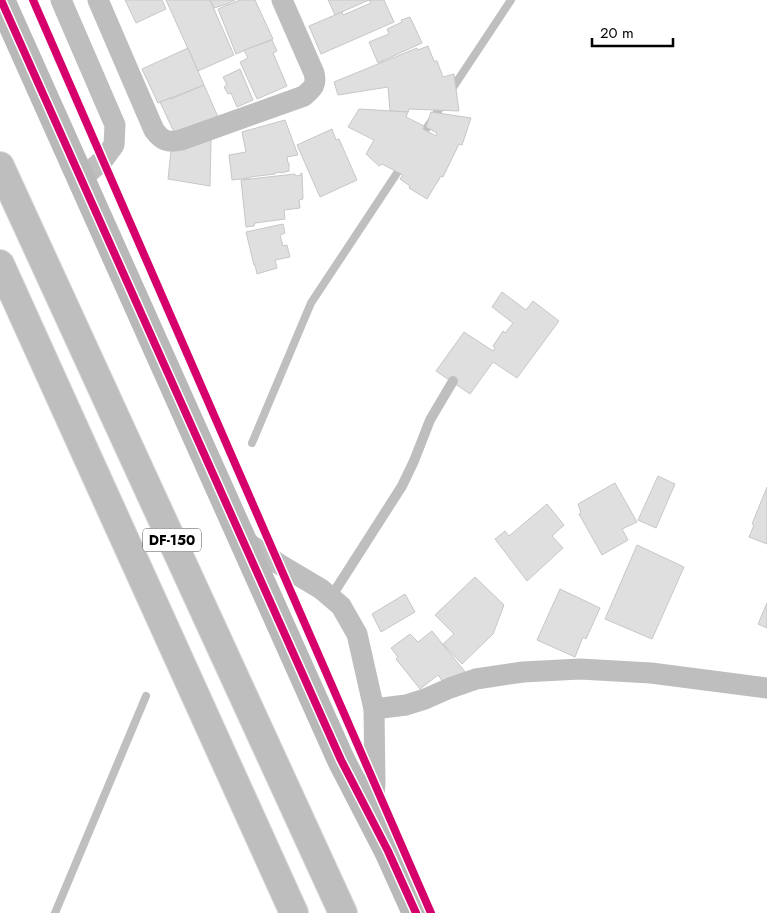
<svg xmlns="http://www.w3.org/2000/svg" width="767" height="913" viewBox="0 0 767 913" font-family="Jost,sans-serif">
  <rect width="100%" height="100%" fill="#fff"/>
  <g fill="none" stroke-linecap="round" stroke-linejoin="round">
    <g stroke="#bfbfbf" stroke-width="8">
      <polyline points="450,92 511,0"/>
      <polyline points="420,138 444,102"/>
      <polyline points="252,443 311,303 403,164"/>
      <polyline points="55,913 146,696"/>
    </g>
  </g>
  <g fill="#dfdfdf" stroke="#c7c7c7">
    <polygon points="125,0 162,0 166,9 136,23"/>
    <polygon points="166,0 210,0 234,55 198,71"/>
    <polygon points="210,0 235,0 227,4 214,8"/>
    <polygon points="240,0 255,0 273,39 236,54 218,9"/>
    <polygon points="328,0 369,0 335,15"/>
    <polygon points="369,0 384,0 394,22 321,54 309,26 342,12 343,15 371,3"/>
    <polygon points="410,17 422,43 378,63 369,42 389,34 387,29 402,22 401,20"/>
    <polygon points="272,40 277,51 273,53 287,86 257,99 240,62 248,58 244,50"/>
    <polygon points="428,46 434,61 437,61 443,77 454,74 459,111 409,109 408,112 390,111 388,87 338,95 334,82 417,48 418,50"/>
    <polygon points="188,48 204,85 158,103 142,69"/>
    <polygon points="240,69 253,100 237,107 231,93 228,94 224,87 227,85 223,77"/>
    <polygon points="204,85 218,117 174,132 160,102 171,98 171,99"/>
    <polygon points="359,109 408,112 406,117 424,126 423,129 436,136 437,133 426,127 431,112 471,118 462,145 459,144 443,177 441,176 427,199 409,188 410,186 400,179 403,175 382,164 379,166 366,154 374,140 348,127"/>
    <polygon points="285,120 298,155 287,157 288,163 289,163 289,171 281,173 281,172 275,173 275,174 250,177 250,178 232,180 229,155 246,152 242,132"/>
    <polygon points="332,129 336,140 339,139 357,180 320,197 297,145"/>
    <polygon points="211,140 210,186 168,179 171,151"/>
    <polygon points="301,173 302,173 303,199 299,200 300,208 284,210 285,219 255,223 254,226 246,227 241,180 295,174 295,176 301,175"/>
    <polygon points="283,224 285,233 280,235 283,246 287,245 290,257 275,260 277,268 257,274 255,265 254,265 246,232"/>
    <polygon points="502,292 526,310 533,301 559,321 517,378 493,362 470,394 436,371 464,332 493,351 495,348 493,346 503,331 505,333 513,323 492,307"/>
    <polygon points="658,476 675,484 656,528 638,520"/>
    <polygon points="615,483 637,522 622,529 628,540 602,555 579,514 581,513 578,504"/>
    <polygon points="767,487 767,544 749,537 754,525 752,524"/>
    <polygon points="547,504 564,525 552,536 563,548 527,581 495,539 505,531 509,536"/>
    <polygon points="637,545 684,567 652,639 605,619"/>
    <polygon points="475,577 504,605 493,634 462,664 443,644 454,634 435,615"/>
    <polygon points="560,589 600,608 586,639 583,637 575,657 537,640"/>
    <polygon points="405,594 415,612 381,632 372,614"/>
    <polygon points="767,603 767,628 758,624"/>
    <polygon points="432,631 466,673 443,682 438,675 420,689 396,659 398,657 391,648 410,634 418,642"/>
  </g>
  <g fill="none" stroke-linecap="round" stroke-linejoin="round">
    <g stroke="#dbdbdb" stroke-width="30">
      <g id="primary">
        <polyline points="0,166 343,913"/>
        <polyline points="0,264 294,913"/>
      </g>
    </g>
    <polyline stroke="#bebebe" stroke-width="10" points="331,597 402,486 414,461 430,420 453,381"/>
    <g stroke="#bebebe" stroke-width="21">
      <polyline points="61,0 115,125 114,145 103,160 81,179"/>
      <path d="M98,0L154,130C162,141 168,143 181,140L304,96C313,88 317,85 314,73L282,0"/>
      <polyline points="242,539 279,564 321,589 341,606 357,634 374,709 375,784 372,819"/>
      <polyline points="374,709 406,705 425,699 450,688 476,679 523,672 580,669 651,673 767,688"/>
    </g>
    <polyline stroke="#b8b8b8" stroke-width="28" points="1,0 341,760 388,851 416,913"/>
    <use href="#primary" stroke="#bebebe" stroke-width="28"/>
    <g stroke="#fff" stroke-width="11">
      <g id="cycleway">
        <polyline points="1,0 341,760 388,851 416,913"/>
        <polyline points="33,0 431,913"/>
      </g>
    </g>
    <use href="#cycleway" stroke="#d6006c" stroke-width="8"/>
  </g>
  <g text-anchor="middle" stroke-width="4.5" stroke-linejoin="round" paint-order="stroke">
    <rect fill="#fff" stroke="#4c4c4c" stroke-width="1" x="143" y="528.5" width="58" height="23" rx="4"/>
    <g font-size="14" font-weight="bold" fill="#000">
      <text x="172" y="545">DF-150</text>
    </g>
  </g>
  <path d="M592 38v8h81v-8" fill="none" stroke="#000000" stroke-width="2.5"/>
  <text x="600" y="38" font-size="15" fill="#000000" stroke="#ffffff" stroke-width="4" paint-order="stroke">20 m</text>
</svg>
